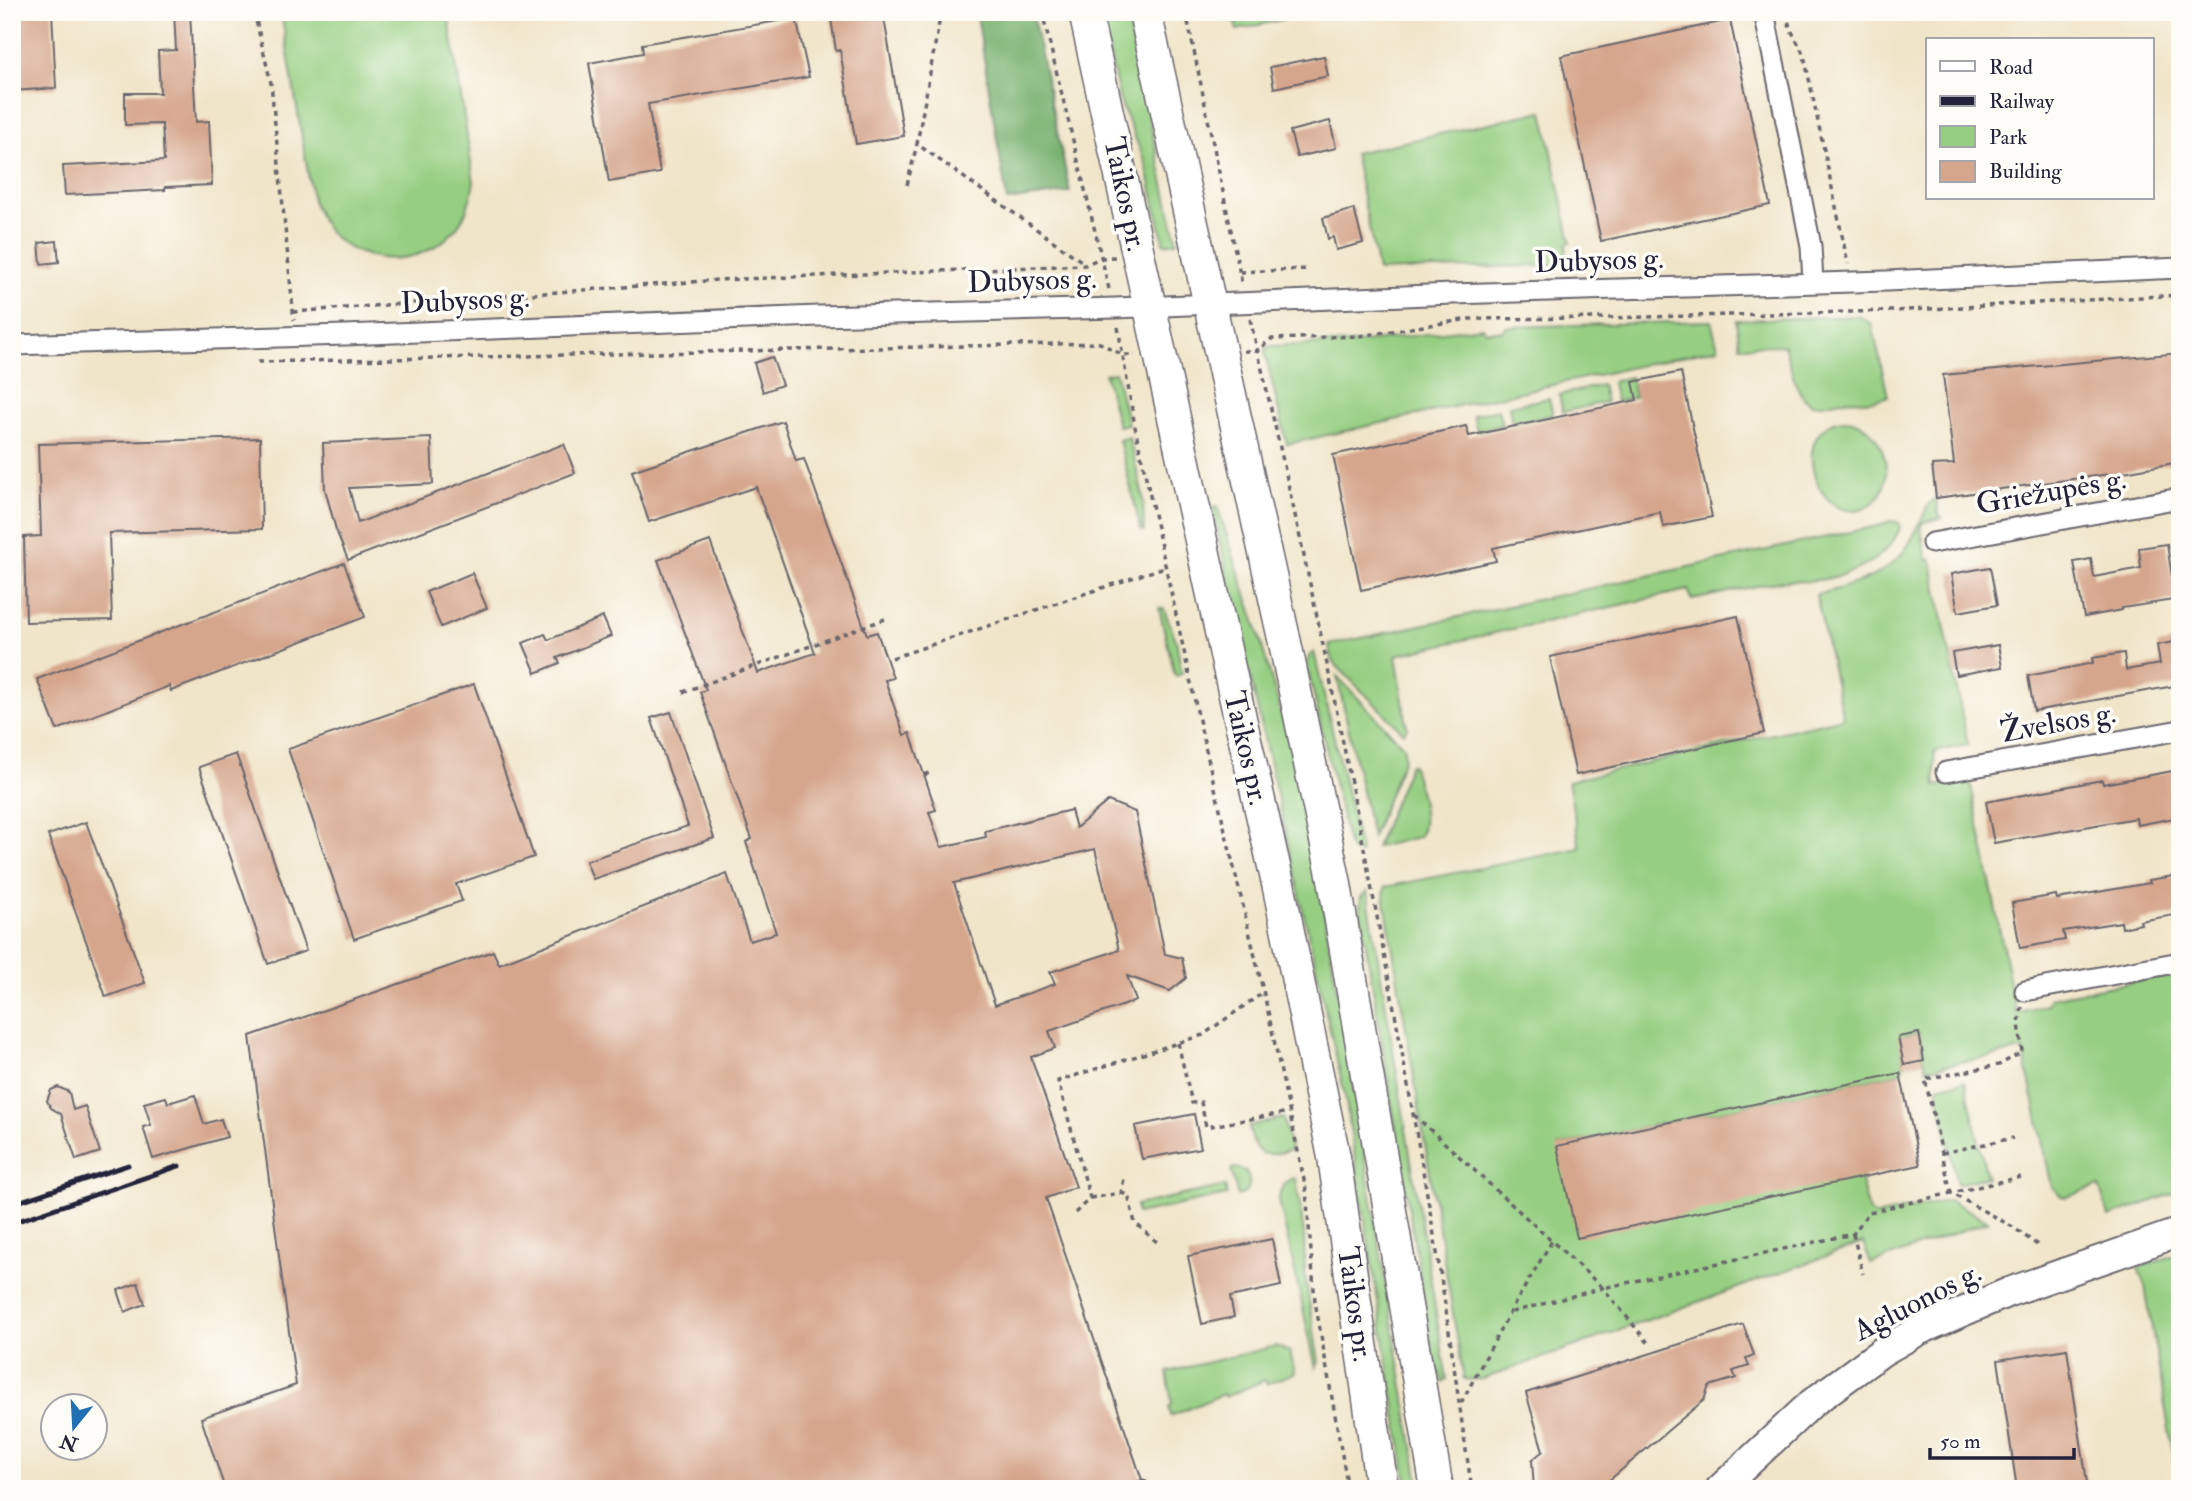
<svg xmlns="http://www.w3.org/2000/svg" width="2192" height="1501" viewBox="0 0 2192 1501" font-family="'IM FELL Double Pica',serif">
  <rect width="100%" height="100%" fill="#fdfcf7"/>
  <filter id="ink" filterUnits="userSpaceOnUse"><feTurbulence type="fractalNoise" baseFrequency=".0143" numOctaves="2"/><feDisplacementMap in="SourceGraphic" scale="14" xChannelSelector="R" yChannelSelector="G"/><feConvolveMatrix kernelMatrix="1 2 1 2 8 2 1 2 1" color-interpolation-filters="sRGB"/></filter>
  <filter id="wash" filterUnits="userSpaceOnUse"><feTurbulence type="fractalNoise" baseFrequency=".00686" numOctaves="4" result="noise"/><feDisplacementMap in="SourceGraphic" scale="28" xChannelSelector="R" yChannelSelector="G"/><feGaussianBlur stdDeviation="1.57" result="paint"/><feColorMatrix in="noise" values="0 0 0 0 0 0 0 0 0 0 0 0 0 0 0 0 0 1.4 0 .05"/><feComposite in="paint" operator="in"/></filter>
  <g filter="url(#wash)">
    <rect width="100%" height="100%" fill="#f1e5c9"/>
    <g fill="#96cf82" stroke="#5c785e" stroke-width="2">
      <path d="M281,12H448L474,182C471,195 469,207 463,218C436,265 370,272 332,235C323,226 318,214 313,203Z"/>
      <polygon points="1100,12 1125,12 1177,242 1164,244 1146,164 1120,101"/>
      <polygon points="1233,12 1315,12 1237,30"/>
      <polygon points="1543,111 1571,242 1567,243 1566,254 1557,265 1378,271 1354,153"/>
      <path d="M1859,316L1872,324L1888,396C1867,404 1865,400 1845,400C1834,400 1822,406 1812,404C1796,400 1789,359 1784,345L1740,346L1736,320Z"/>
      <polygon points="1711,321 1718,348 1287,444 1265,353 1267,347 1271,346 1356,343 1482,327 1485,331 1503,331 1505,327"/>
      <polygon points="1115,372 1128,424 1118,426 1105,374"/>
      <polygon points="1630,377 1635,397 1616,402 1612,383 1615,381"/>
      <polygon points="1602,385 1606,402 1563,412 1559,395"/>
      <polygon points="1549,398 1553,415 1512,423 1509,406"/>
      <polygon points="1498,409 1502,425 1477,431 1473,415"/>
      <path d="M1843,420C1889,419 1906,504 1855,510C1813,515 1789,428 1843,420Z"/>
      <polygon points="1129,437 1143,497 1144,531 1141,530 1119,440"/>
      <path d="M1936,498L1939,514L1942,518L1923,522L1921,529L1927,560L1931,559L1968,745L1934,752L1936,786L1970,780L2016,1013L2047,1005L2050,998L2180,973V1191L2109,1217L2099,1186L2066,1197L2061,1196L2052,1187L2023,1050L1926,1069L1919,1033L1899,1037L1904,1065L1900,1073L1558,1146L1860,1177L1869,1212L1875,1216L1950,1200L1988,1221L1871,1264L1863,1243L1483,1379L1464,1380L1384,896L1385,887L1580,848L1568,781L1843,718L1816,595C1848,586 1882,579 1903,552C1914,539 1921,519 1929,504Z"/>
      <polygon points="1217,506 1254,618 1287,734 1319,882 1420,1489 1408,1489 1345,1096 1212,507"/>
      <path d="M1889,521L1898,522L1900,528C1885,563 1846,578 1810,581C1800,582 1788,580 1778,582C1749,587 1720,594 1692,600L1688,590L1396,655L1407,727L1404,733L1333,662L1329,645L1882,525Z"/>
      <polygon points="1159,608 1164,609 1176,640 1182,674 1175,676"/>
      <polygon points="1314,652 1361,854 1352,852 1348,844 1307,665 1309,656"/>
      <polygon points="1337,676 1404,747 1404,758 1372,837"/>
      <path d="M1410,764L1413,765C1417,784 1431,823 1418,837L1376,847Z"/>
      <polygon points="1367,891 1447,1380 1443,1383 1432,1351 1360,908 1361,897"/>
      <polygon points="1965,1081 1987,1177 1957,1184 1937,1087"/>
      <path d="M1283,1118L1291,1150C1262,1158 1255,1157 1249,1126Z"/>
      <path d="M1235,1168L1246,1171C1251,1182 1252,1192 1238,1196L1231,1169Z"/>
      <path d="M1293,1178H1296L1304,1234L1305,1276L1319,1362L1316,1368L1279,1200C1279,1191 1284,1182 1293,1178Z"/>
      <polygon points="1225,1186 1227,1195 1137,1214 1136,1205"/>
      <polygon points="2180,1253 2180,1489 2179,1489 2145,1286 2138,1268"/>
      <polygon points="1276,1346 1290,1352 1295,1373 1267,1384 1265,1380 1225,1397 1223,1394 1171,1416 1169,1408 1172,1403 1167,1372"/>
    </g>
    <polygon fill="#78b270" stroke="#4d6a56" stroke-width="2" points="995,12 1032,12 1070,192 1007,201 977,15"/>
    <g id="blocks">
      <g fill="#d6a68c" fill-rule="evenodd">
        <polygon points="12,12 52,12 56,88 12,91"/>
        <polygon points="174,12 190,12 196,122 209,121 212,185 165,187 165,190 65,195 63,166 164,161 162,124 125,125 125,93 160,93 158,51 176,50"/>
        <polygon points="830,12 883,12 904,136 856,144 840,50 836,51"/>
        <polygon points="796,18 809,77 648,104 660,173 609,182 589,63 643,53 642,44"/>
        <polygon points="1730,20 1770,205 1601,241 1561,56"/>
        <polygon points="1324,56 1328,76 1274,88 1270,67"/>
        <polygon points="1330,121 1336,148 1297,157 1290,131"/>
        <polygon points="1354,209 1363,243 1336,250 1333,237 1328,239 1323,218"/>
        <polygon points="57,241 59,262 41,264 39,243"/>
        <polygon points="2180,353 2180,462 2124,472 1936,498 1932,465 1954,464 1943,375"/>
        <polygon points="772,357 782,385 763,392 754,363"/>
        <polygon points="1681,372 1712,517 1663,527 1660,512 1493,548 1496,561 1361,590 1333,455 1466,426 1469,436 1637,400 1633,382"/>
        <path d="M783,421L796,461L804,459L867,635L877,632L893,678L885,680L904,735L910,733L936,810L929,812L941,847L986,837L985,831L1071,810L1076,828L1108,801L1135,812L1165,954L1182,958L1186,978L1170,991L1127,976L1136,1001L1049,1031L1055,1048L1031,1057L1076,1187L1046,1198L1142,1480L1117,1489H225L201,1418L296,1385L250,1036L493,951L499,964L727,874L750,941L776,933L746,842L752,839L700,692L706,690L658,560L710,541L758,673L815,653L756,487L649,522L632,471ZM1095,849L1119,950L1050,972L1055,984L995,1005L954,883Z"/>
        <polygon points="260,438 262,529 109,533 112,620 26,622 24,537 41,536 38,444"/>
        <polygon points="431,438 433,484 349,488 358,523 564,444 575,473 348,560 336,530 325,489 323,443"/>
        <polygon points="2167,544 2172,577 2180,576 2180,599 2122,608 2122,610 2084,617 2074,562 2091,559 2094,577 2141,568 2139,548"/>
        <polygon points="344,563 365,617 171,691 169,686 57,730 37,679"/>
        <polygon points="1990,567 1997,605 1958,612 1951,574"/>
        <polygon points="472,573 487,608 441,627 426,592"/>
        <polygon points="1738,616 1764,733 1576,775 1550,657"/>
        <polygon points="603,617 611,636 557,658 560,663 536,673 523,643 545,634 548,640"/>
        <polygon points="2180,641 2180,685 2034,711 2028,676 2093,663 2092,658 2124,653 2126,670 2160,664 2157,645"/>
        <polygon points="1998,645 2002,667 1956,675 1952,653"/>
        <polygon points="474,684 534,857 456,884 462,901 354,939 288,749"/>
        <polygon points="671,712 714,838 593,879 586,861 688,826 651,718"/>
        <polygon points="236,754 306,951 268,964 199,767"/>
        <polygon points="2178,770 2180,817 2137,825 2136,818 1994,843 1986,802 2102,780 2103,784"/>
        <polygon points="86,822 145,983 106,997 48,835"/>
        <polygon points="2180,875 2180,914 2140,921 2141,924 2122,928 2121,922 2063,931 2065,940 2020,948 2012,903 2056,895 2057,899 2150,883 2149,880"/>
        <polygon points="1919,1033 1924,1061 1904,1065 1898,1037"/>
        <polygon points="1900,1073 1920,1165 1577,1238 1557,1146"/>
        <polygon points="58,1087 69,1092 73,1110 85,1106 100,1152 76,1160 61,1114 51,1108 47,1101 51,1090"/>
        <polygon points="195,1095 204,1124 221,1119 227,1137 153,1159 143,1127 151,1125 144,1103 166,1097 168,1103"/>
        <polygon points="1194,1114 1201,1148 1142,1159 1135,1126"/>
        <polygon points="1272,1239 1281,1286 1230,1297 1234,1317 1202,1324 1188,1256"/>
        <polygon points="138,1283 145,1304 125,1312 118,1290"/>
        <polygon points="1743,1324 1754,1355 1746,1358 1749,1366 1733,1371 1736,1378 1709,1386 1704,1400 1599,1489 1534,1489 1532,1460 1543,1451 1526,1393"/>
        <polygon points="2067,1349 2088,1489 2017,1489 1998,1360"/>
      </g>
    </g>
  </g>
  <g filter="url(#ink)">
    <use href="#blocks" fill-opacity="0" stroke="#6a666d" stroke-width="2"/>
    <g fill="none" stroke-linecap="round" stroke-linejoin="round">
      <g stroke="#6a666d" stroke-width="23">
        <g id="minor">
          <polyline points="1764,12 1811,246 1813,282"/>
          <polyline points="12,345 345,335 819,316 1115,308 1452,294 1886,281 2180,268"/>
          <polyline points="1932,543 2180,498"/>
          <polyline points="1946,772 2180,730"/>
          <polyline points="2025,991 2180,962"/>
        </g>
      </g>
      <g stroke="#6a666d" stroke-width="32">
        <polyline id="secondary" points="1720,1489 1812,1403 1883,1351 1918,1331 2009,1292 2180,1232"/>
      </g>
      <g stroke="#6a666d" stroke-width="35">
        <g id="primary">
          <polyline points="1085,12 1240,718 1279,888 1334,1157 1382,1489"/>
          <polyline points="1145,12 1285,643 1334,879 1437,1489"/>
        </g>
      </g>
      <g stroke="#6a666d" stroke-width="3.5" stroke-dasharray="5 5" stroke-linecap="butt">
        <polyline points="254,12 271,83 294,320"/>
        <polyline points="941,12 917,144 1084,263"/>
        <polyline points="1042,12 1109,289"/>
        <polyline points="1186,12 1242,284"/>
        <polyline points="1786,12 1790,28 1804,55 1848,264"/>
        <polyline points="907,185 917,144"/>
        <polyline points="1240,272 1308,269"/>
        <polyline points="293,312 717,280 1085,265 1100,258 1115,257"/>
        <path d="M1250,319C1322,620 1381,924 1433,1229C1448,1315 1458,1402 1472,1489"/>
        <polyline points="1118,327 1135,427 1201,729 1267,1007 1306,1189 1315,1301 1348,1489"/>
        <polyline points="1244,351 1257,351 1271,339 1360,336 1469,319 1607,318 1892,311 2180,295"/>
        <polyline points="258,362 1100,343 1123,355 1135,355"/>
        <polyline points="892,658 1165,567"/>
        <polyline points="683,692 885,619"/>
        <polyline points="924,775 932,772"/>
        <polyline points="2022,1007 2019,1022 2022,1052 1999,1065 1925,1079 1951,1193 2013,1227 2040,1247"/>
        <polyline points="1178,1043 1192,1103 1201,1102 1206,1127 1289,1112"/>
        <polyline points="1414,1115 1603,1288 1853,1234 1869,1212 2021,1177"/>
        <polyline points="1942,1153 2013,1138"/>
        <polyline points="1121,1193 1128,1195 1135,1223 1158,1243"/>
        <polyline points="1090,1198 1121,1193 1124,1179"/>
        <polyline points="1075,1213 1090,1198 1058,1081 1203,1035 1264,992"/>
        <polyline points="1853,1234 1863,1274"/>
        <polyline points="1512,1312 1603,1288 1650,1345"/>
        <polyline points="1461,1403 1510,1312 1552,1241"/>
        <polyline points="1142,1480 1151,1482"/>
      </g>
      <use href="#minor" stroke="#fff" stroke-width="19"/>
      <use href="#secondary" stroke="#fff" stroke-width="28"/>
      <use href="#primary" stroke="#fff" stroke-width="32"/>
      <g stroke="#22223b" stroke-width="5">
        <polyline points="12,1204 128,1165"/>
        <polyline points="12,1223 179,1166"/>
      </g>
    </g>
  </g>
  <g text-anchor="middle" stroke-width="7" stroke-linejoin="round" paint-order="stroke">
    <g font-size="30" fill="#22223b" stroke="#fdfcf7">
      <text transform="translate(1126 194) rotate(78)" y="10">Taikos pr.</text>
      <text transform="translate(1599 260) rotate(-2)" y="10">Dubysos g.</text>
      <text transform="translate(1032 280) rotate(-2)" y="10">Dubysos g.</text>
      <text transform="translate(465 300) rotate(-3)" y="10">Dubysos g.</text>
      <text transform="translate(2051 491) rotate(-10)" y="10">Griežupės g.</text>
      <text transform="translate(2058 722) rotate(-10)" y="10">Žvelsos g.</text>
      <text transform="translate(1247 748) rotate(77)" y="10">Taikos pr.</text>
      <text transform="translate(1917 1301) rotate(-27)" y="10">Agluonos g.</text>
      <text transform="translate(1356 1304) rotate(82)" y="10">Taikos pr.</text>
    </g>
  </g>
  <rect width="2192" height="1501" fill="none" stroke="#fdfcf7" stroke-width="42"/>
  <rect x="1926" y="38" width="228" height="161" fill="#fdfcf7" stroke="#a5a5ac" stroke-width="2"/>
  <rect x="1940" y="61" width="35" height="10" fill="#ffffff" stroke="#a5a5ac" stroke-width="2"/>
  <text x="1989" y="74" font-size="21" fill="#22223b">Road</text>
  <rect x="1940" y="96" width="35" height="10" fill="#22223b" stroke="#a5a5ac" stroke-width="2"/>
  <text x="1989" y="108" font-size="21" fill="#22223b">Railway</text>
  <rect x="1940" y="126" width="35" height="21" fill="#96cf82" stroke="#a5a5ac" stroke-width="2"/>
  <text x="1989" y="144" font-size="21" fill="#22223b">Park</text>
  <rect x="1940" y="161" width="35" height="21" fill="#d6a68c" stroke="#a5a5ac" stroke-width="2"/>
  <text x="1989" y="178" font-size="21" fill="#22223b">Building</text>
  <g transform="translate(74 1427) rotate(198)"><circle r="33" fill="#fdfcf7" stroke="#a5a5ac" stroke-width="2"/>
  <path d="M0-5L12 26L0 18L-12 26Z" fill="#1f6fb2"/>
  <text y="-10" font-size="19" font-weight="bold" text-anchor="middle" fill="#22223b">N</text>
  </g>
  <path d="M1930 1448v10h144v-10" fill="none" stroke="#22223b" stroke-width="3.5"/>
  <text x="1940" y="1448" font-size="21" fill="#22223b" stroke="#fdfcf7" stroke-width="5" paint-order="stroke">50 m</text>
</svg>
